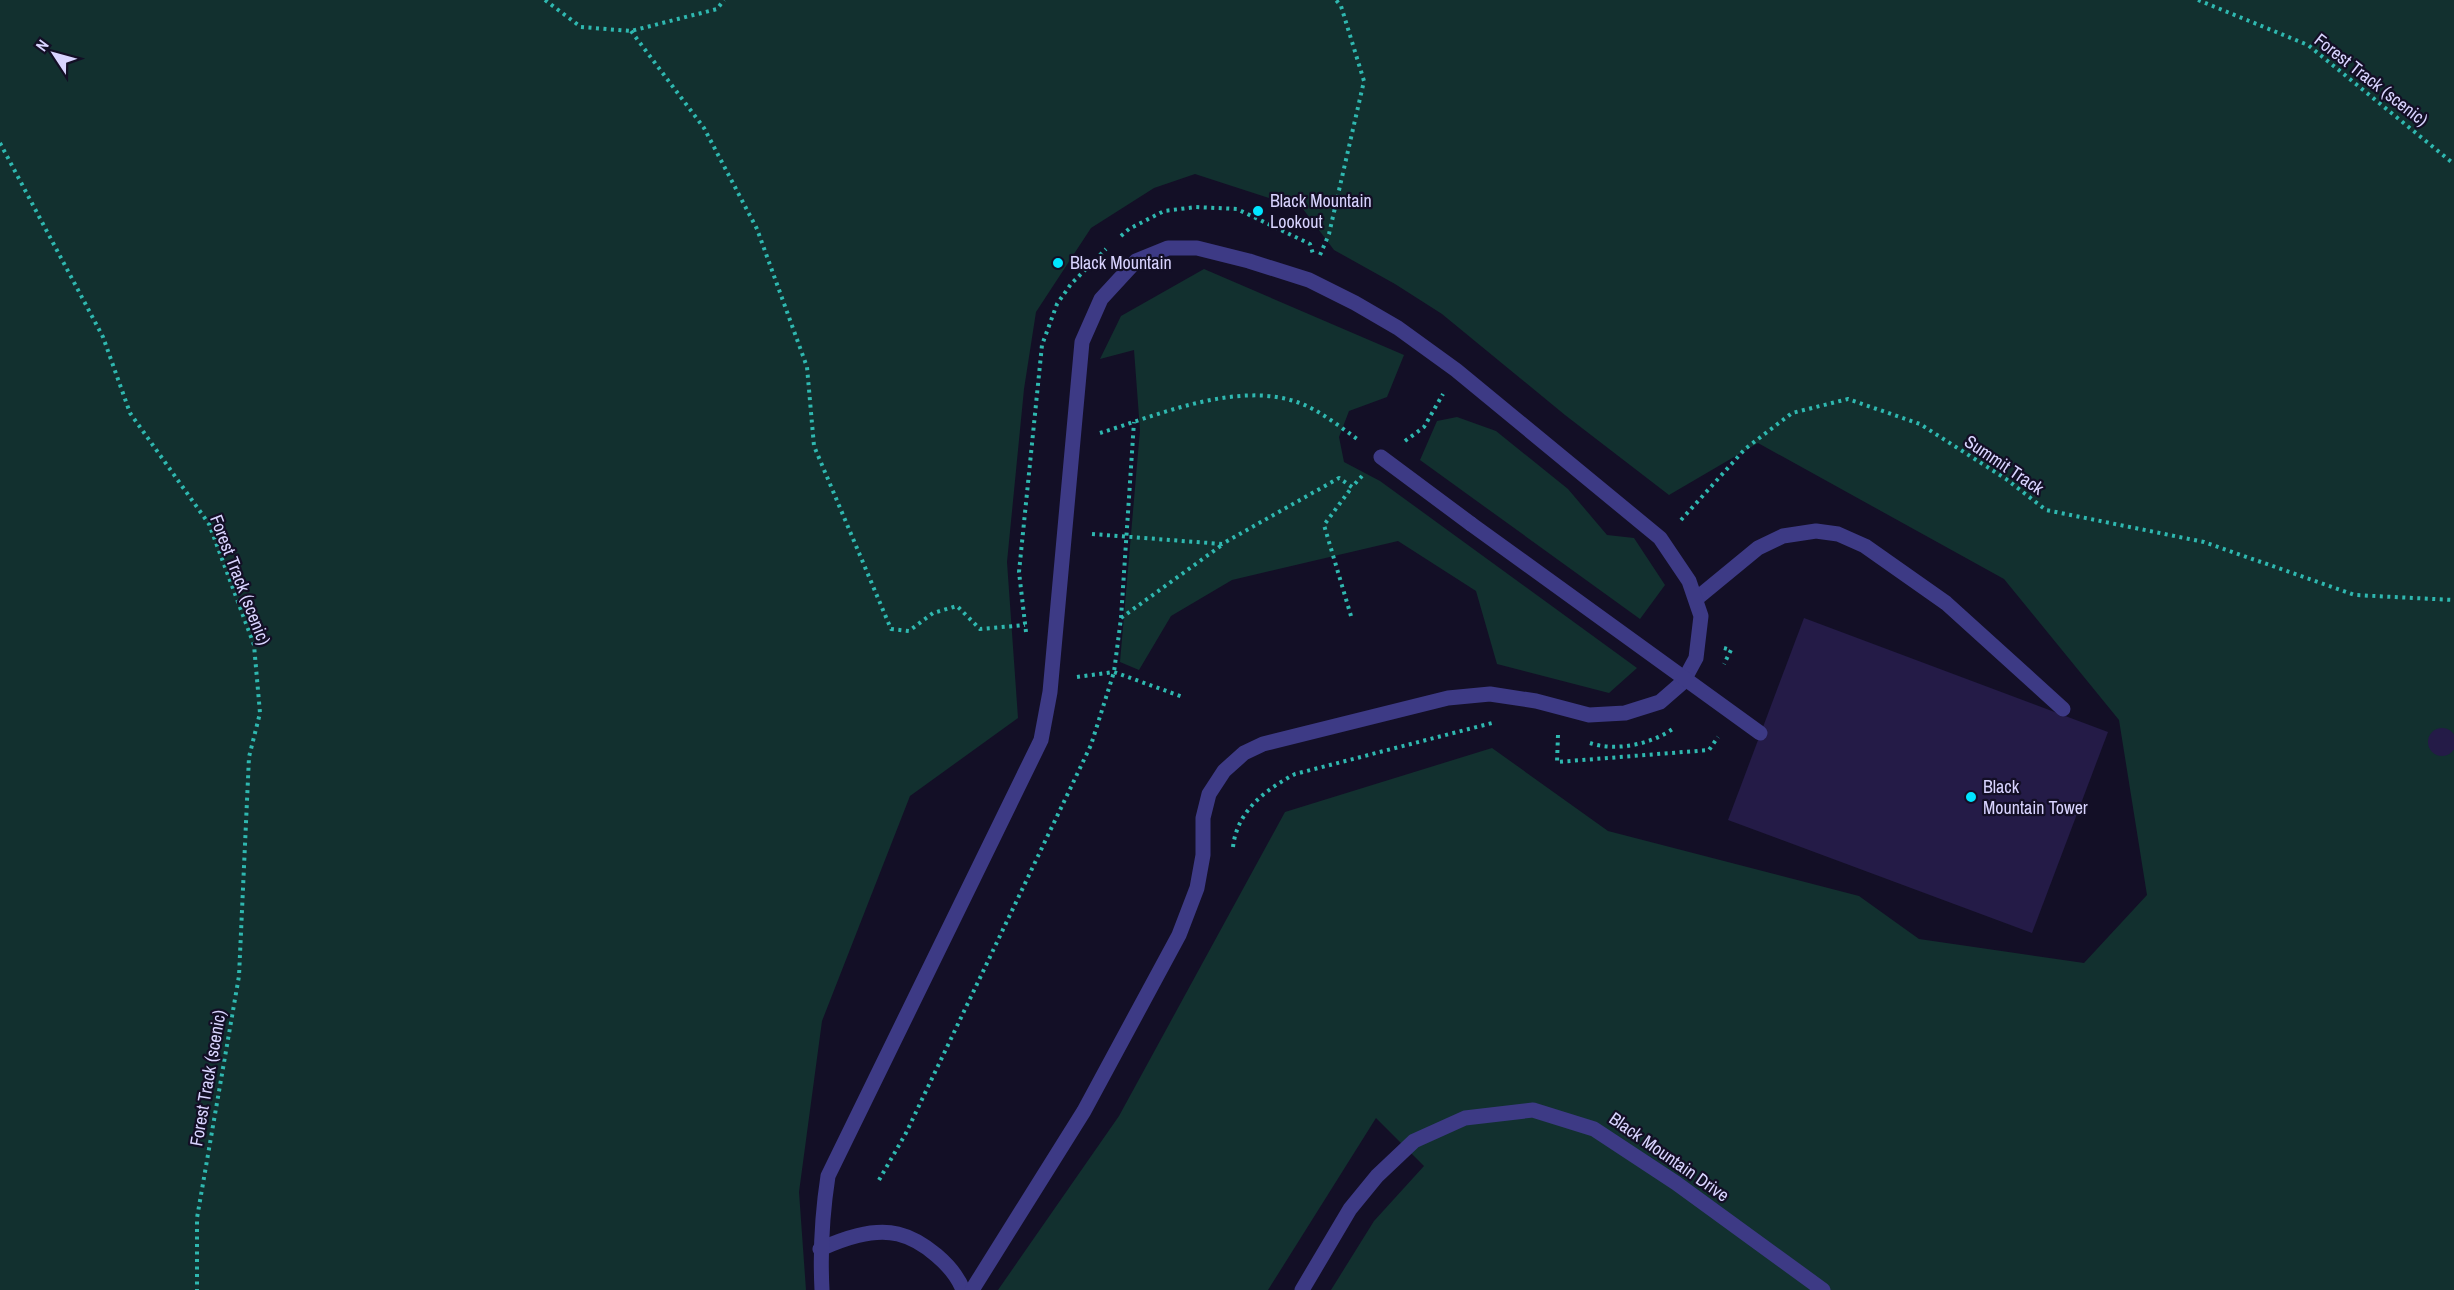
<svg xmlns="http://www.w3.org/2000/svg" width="2454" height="1290" viewBox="0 0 2454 1290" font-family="'Archivo Narrow',sans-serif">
  <rect width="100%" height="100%" fill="#130f26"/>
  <g fill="#12302f">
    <polygon points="0,0 2454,0 2454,1290 1331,1290 1374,1221 1424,1166 1376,1118 1268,1290 998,1290 1119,1116 1285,812 1492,748 1608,831 1859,896 1919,939 2084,963 2147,895 2119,720 2004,579 1758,443 1669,495 1565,415 1442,314 1395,284 1334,250 1303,209 1195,174 1154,188 1091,228 1036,312 1024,389 1007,562 1018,718 910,796 822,1021 799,1192 806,1290 0,1290"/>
    <polygon points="1204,269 1404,355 1387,397 1349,411 1339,437 1344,462 1380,481 1637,668 1609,693 1497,664 1476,591 1398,541 1232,580 1171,616 1139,670 1120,662 1140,430 1134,350 1100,359 1121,316"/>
    <polygon points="1457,417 1496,431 1568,489 1607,535 1634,538 1665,585 1640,619 1420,460 1437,421"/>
  </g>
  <g fill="#241b47">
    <polygon points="1804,618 2108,732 2032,933 1728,820"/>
    <circle cx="2442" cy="742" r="14"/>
  </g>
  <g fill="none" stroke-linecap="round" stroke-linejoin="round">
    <g stroke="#2fb8b0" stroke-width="4" stroke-dasharray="3 4.5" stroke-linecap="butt">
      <polyline points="545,0 581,27 631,31 717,9 724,0"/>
      <polyline points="2198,0 2308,45 2454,164"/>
      <polyline points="631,31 704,128 757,229 807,367 814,446 891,629 909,631 933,613 957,606 980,629 1025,625"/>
      <polyline points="0,143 103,337 130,413 209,524 254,645 260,713 249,757 239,976 197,1218 197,1290"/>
      <polyline points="1121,236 1129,229 1164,211 1196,207 1237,209 1310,244 1313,254"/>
      <polyline points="1320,255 1329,234 1364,81 1341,6 1336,0"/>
      <path d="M1100,433C1158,415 1236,381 1297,402C1320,410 1340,427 1360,441"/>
      <polyline points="1405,441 1424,427 1443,394"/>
      <polyline points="1681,520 1745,449 1792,413 1848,399 1920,424 2006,479 2046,510 2204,542 2355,595 2454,600"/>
      <polyline points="1092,534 1222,544 1339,478 1352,487 1362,476"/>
      <polyline points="1351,616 1324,525 1352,487"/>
      <polyline points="1121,618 1222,545"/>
      <polyline points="1026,632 1019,572 1042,345 1057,304 1071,284 1106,249"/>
      <polyline points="1724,648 1731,650 1724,664"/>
      <polyline points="1077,677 1114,672 1183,697"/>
      <polyline points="1558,735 1557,762 1709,750 1718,737"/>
      <path d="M1590,743C1616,752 1652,744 1674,728"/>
      <path d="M1233,847C1237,811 1265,790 1295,774L1492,723"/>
      <polyline points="879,1180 906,1133 1091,745 1114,672 1121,618 1134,422"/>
    </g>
    <polyline stroke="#3d3a85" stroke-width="15" points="1696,599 1758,548 1783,536 1816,531 1838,534 1865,546 1946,603 2063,709"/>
    <polyline stroke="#3d3a85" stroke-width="15" points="1381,457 1471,524"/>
    <g stroke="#3d3a85" stroke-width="15">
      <path d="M820,1249C843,1239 872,1228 898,1234C923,1240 954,1266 963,1290"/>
      <path d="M822,1290C820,1251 822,1215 828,1176L1041,740L1050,692L1082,342L1101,299L1136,261L1168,248H1197L1249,261L1309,280L1355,303L1398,328L1456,370L1660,538L1689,581L1701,616L1696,658L1683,682L1660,702L1625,713L1589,715L1536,701L1490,694L1448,698L1263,744L1244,753L1224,771L1209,794L1203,818V855L1197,888L1179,935L1084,1111L972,1290"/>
      <polyline points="1302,1290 1350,1209 1377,1176 1414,1141 1465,1118 1533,1110 1594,1129 1676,1183 1823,1290"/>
    </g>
    <polyline stroke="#3d3a85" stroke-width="15" points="1471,524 1760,733"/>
  </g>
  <g fill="#00e5ff" stroke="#130f26" stroke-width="2">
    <circle cx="1258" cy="211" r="6"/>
    <circle cx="1058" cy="263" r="6"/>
    <circle cx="1971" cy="797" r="6"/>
  </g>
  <g text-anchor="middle" stroke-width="4.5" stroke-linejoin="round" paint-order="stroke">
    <g font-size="18" fill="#d9d4ff" stroke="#130f26">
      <text transform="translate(2371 80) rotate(38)" y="6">Forest Track (scenic)</text>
      <text transform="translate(2004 465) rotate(34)" y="6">Summit Track</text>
      <text transform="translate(240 580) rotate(69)" y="6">Forest Track (scenic)</text>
      <text transform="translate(208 1078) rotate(-80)" y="6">Forest Track (scenic)</text>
      <text transform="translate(1669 1157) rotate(35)" y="6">Black Mountain Drive</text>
    </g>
    <g font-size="18" fill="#d9d4ff" stroke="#130f26" text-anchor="start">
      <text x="1270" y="207">Black Mountain<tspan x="1270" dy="21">Lookout</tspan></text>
      <text x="1070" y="269">Black Mountain</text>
      <text x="1983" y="793">Black<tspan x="1983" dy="21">Mountain Tower</tspan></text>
    </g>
  </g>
  <g transform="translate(54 54) rotate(306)" stroke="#130f26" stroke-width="4.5" paint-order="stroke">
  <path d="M0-4.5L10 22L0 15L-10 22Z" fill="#d9d4ff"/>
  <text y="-9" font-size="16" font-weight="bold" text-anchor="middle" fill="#d9d4ff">N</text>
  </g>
</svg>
